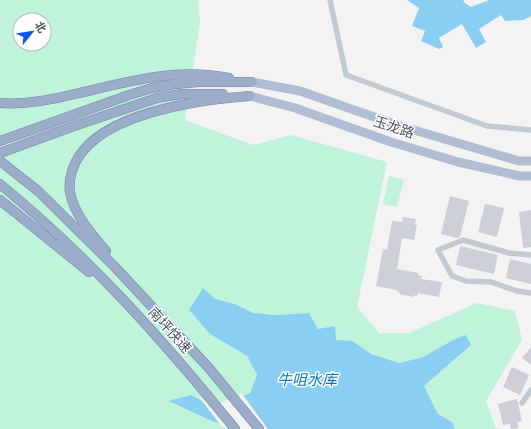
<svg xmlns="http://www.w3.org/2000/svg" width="531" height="429" viewBox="0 0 531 429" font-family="'Archivo Narrow','Noto Sans SC',sans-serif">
  <rect width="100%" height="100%" fill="#f4f2f2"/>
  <g fill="#bff3da" fill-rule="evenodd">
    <path d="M0,0H198L200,23L185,120L253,145L291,135L387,162L357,307L379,333H409L477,303L515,311L522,340L486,401L496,429H455L452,422L438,414L424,386L471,345L453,340L423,357L399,363L371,354L353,341L335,340L318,329L308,313L276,315L253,313L235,304L215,299L210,334L247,356L257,375L250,393L222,405L168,401L234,429H0ZM20,20H44V44H20Z"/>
    <polygon points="389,176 404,180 397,207 383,204"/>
  </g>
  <g fill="#8acff2">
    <polygon points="407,0 463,0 465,3 471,7 489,0 531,0 531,16 523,20 505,21 501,15 479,29 486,42 476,48 462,24 439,38 443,47 439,49 421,41 425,31 412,26 419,8"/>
    <path d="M203,288L215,299L235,304L253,313L276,315L309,313L318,329L335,326L336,340L353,341L371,354L399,363L423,357L453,340L466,335L471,345L424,386L438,414L452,422L455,429H234C211,422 190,410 168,401L191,395C218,411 224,404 250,393L257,375L247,356L210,334L189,310Z"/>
  </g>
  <polygon fill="#f4f2f2" points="242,394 268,429 228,429 222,427 199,397 204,400 221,403"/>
  <g fill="#ced0d7">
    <polygon points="450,196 469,201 460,237 457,238 441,234"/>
    <polygon points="485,204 504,208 497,237 478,232"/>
    <polygon points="531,210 531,247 523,248 519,212"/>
    <polygon points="403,217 416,219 415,225 417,225 414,240 402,238 397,269 418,273 418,275 422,276 421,279 442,282 439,297 418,293 417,296 414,295 414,297 399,294 400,292 397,292 397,290 376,286 383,249 387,250 392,221 402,222"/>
    <polygon points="460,246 498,255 494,274 456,265"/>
    <polygon points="510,259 531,264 531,284 506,278"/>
    <polygon points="531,347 531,365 522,358"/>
    <polygon points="512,367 529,375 520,395 503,387"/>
    <polygon points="517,399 522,421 517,422 519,428 511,429 510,424 503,425 498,404"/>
  </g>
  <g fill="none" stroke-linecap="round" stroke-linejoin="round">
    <g stroke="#7287af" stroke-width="10">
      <g id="trunk">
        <path d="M0,103C25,105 51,100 75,94C127,82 176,67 229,78"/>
        <polyline points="0,141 129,95 152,88 175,84 199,82 252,82"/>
        <polyline points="0,153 74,126 157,98 181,94 223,94"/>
        <polyline points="0,161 38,191 114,266 208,367 259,429"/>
        <path d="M0,184C88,256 164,341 235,429"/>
        <polyline points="0,200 89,272"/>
        <path d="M106,251C93,236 73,213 70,192C69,186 70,178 72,171C90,113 199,100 250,96"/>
      </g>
    </g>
    <g stroke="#c2cad4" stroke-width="5.5">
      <polyline points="330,0 346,75 487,126 531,130"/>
      <polyline points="531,255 509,253 463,240 438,250 452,276 466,281 491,282 517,291 531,293"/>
      <polyline points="522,403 531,390"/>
    </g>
    <g stroke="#b1bdd2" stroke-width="9">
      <polyline points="252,82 300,91 397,125 519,161 531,161"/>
      <polyline points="250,96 295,108 391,142 458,162 520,176 531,176"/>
    </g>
    <use href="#trunk" stroke="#9cadca" stroke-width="9"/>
  </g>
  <g text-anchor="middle" stroke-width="3" stroke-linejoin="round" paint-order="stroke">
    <g font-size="14" fill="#485261" stroke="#fff">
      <text transform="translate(394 127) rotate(18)" y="5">玉龙路</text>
      <text transform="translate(170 330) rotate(48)" y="5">南坪快速</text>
    </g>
    <g font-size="15" font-style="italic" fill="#037cb9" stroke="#fff">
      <text x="307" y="385">牛咀水库</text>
    </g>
  </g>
  <g transform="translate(32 32) rotate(60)"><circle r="19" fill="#ffffff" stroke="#b6bac0"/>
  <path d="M0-3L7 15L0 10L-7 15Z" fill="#0f55f2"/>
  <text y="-6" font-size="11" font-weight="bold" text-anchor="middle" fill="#485261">北</text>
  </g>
</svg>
